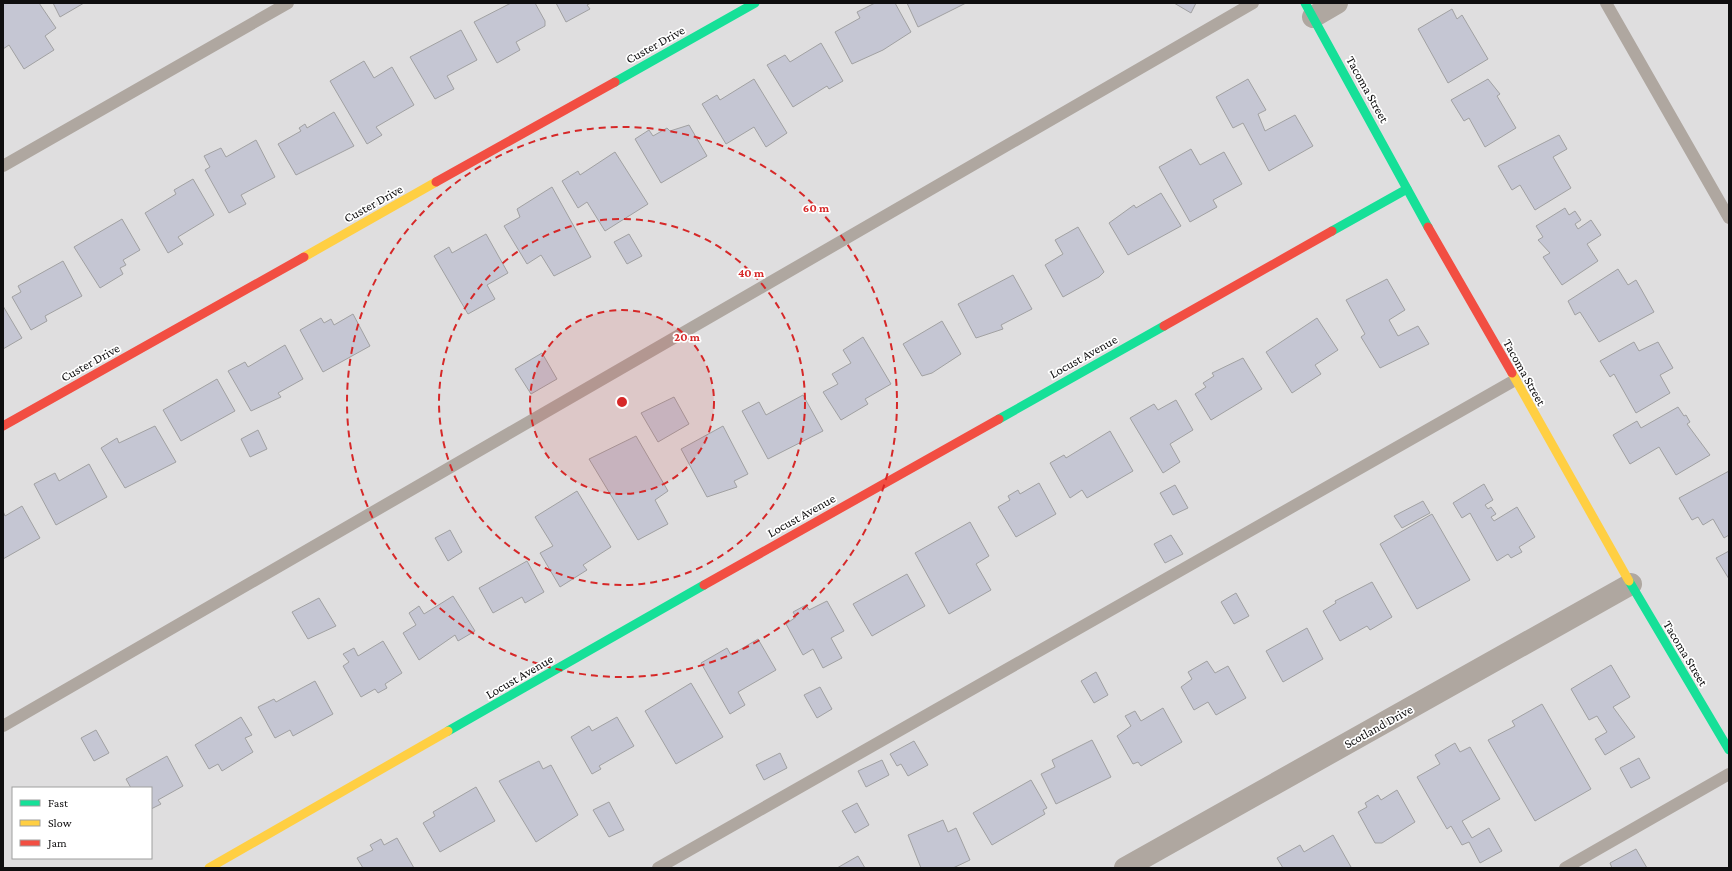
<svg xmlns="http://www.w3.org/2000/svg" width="1732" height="871" viewBox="0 0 1732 871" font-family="'Crimson Pro',serif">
  <rect width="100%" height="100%" fill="#dfdedf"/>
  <g fill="#c5c6d3" stroke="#a1a1a2">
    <polygon points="3,3 39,3 56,28 45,36 54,50 24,69 9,45 3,49"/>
    <polygon points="53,3 84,3 60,17"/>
    <polygon points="511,3 535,3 545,21 545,26 516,42 520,50 497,63 474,22"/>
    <polygon points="556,3 591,3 587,5 590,9 566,22"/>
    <polygon points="875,3 895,3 911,32 883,50 852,64 835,32 860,18 857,12"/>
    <polygon points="907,3 966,3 918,27"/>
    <polygon points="1174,3 1196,3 1191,13"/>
    <polygon points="1452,9 1457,19 1462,15 1488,59 1448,83 1418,29"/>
    <polygon points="461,30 477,60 447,76 454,89 435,99 410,57"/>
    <polygon points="821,43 843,81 829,89 827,86 793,107 767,65 785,55 790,62"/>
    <polygon points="364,61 374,78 392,67 414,105 376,127 382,135 367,144 330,81"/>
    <polygon points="754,79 787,133 766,147 754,127 726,144 702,104 717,95 720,100"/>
    <polygon points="1248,79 1266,110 1258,114 1265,131 1295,115 1313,146 1269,171 1243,123 1233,128 1216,97"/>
    <polygon points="1488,79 1500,94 1497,96 1516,128 1485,147 1469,118 1464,121 1451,100"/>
    <polygon points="334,112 354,146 296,175 278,144 301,131 299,128 305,124 307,128"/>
    <polygon points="689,125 707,156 661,183 635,139 649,130 653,136 667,128 670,131"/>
    <polygon points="1559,135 1567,149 1553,157 1571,188 1535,210 1520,185 1512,190 1498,166"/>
    <polygon points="256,140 275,177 241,195 246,204 229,213 205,170 210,167 204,156 221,148 226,157"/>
    <polygon points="1191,149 1200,165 1224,152 1242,184 1213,200 1217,207 1190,222 1159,167"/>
    <polygon points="615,152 648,204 605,231 587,202 578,208 562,181 578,171 580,175"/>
    <polygon points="193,179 214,215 178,237 183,244 168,253 145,213 176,194 174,190"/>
    <polygon points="552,187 591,257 554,276 541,255 527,264 504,226 520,217 517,209"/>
    <polygon points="1161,193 1181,226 1128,255 1109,223 1134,205 1136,208"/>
    <polygon points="1565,208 1569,215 1575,211 1581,220 1575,224 1578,229 1591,220 1601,235 1587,244 1598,261 1562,285 1543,257 1550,253 1538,240 1543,237 1536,226"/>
    <polygon points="122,219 140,250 123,260 126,265 120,268 123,274 100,288 74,247"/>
    <polygon points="1078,227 1104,272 1099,277 1063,297 1045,265 1063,254 1055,240"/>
    <polygon points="486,234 508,273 487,285 495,299 468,314 434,256 449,247 452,253"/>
    <polygon points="629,234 642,256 627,264 614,242"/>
    <polygon points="63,261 82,296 45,316 47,321 31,330 12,297 21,292 18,286"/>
    <polygon points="1618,269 1628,285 1636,280 1654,312 1599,342 1580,312 1575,315 1568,301"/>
    <polygon points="1013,275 1032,309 1001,325 1003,329 976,338 958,304"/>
    <polygon points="1387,279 1405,310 1389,320 1398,336 1418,326 1429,344 1380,368 1361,337 1365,334 1346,300"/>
    <polygon points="3,306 22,338 3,349"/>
    <polygon points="353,314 370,346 323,372 300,330 321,318 324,323 331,319 334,325"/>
    <polygon points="1317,318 1338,350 1315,365 1321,374 1292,393 1266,352"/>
    <polygon points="942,321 961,354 932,373 922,376 903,344"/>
    <polygon points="863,337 891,384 865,399 868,404 841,420 823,392 838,384 832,374 851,363 843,350"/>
    <polygon points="1634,342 1639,351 1658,342 1673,368 1660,375 1670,393 1636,413 1614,374 1610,377 1600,361"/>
    <polygon points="285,345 303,379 278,393 281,397 251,411 228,371 245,362 248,367"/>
    <polygon points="542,353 557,379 531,394 515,369"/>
    <polygon points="1243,358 1262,389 1211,420 1195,394 1206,387 1203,383 1214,376 1212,373"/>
    <polygon points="217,379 235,411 181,441 163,410"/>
    <polygon points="803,395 823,431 768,459 742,411 759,402 766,415"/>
    <polygon points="674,397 689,424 658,442 641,413"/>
    <polygon points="1176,400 1193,430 1170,444 1180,462 1163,473 1130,418 1154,404 1158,410"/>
    <polygon points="1678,407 1684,416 1686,415 1690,422 1687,424 1710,455 1676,475 1659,447 1630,464 1613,435 1637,421 1641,428"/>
    <polygon points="155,426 176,462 125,488 101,448 117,438 119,443"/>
    <polygon points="723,426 748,474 734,481 737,487 707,497 681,449"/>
    <polygon points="258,430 267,449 250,457 241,439"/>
    <polygon points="1110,431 1133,471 1087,498 1082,490 1070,498 1050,463 1064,455 1066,458"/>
    <polygon points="636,436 668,491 655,500 668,524 638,540 589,459"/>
    <polygon points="89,464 107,497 56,525 34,484 55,473 59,481"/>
    <polygon points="1729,471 1729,535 1724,538 1713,519 1703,525 1698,517 1692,520 1679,498"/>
    <polygon points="1039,483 1056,514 1016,537 998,507 1010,500 1008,496 1018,490 1020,494"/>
    <polygon points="1484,484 1493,500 1485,505 1488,509 1491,507 1496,514 1491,517 1494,521 1517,507 1535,537 1519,547 1522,552 1511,558 1508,554 1497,561 1470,513 1462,518 1453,503"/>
    <polygon points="1175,485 1188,508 1173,515 1160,493"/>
    <polygon points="577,491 611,547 583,565 587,570 560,587 540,553 553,546 535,517"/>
    <polygon points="1423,501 1430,513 1402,528 1394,516"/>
    <polygon points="22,506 40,538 3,559 3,511 5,516"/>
    <polygon points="1432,514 1470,580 1417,609 1380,544"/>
    <polygon points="970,522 989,556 976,564 991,590 949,614 915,553"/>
    <polygon points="450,530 462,552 448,561 435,538"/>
    <polygon points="1171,535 1183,554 1165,563 1154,544"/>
    <polygon points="1729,551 1729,579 1716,558"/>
    <polygon points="527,561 544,592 525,603 522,597 493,613 479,588"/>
    <polygon points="907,574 925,606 872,636 853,604"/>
    <polygon points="1372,582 1392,617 1370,630 1367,626 1340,641 1323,611 1336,603 1335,601"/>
    <polygon points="1236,593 1249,616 1234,624 1221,602"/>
    <polygon points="453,596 475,631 458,641 455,635 419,660 403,633 416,625 409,613 419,606 424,614"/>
    <polygon points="319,598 336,626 308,639 292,612"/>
    <polygon points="827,601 844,631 831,638 842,658 823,668 813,649 803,655 786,624 796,617 793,612 806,605 809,610"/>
    <polygon points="1307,628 1323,659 1283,682 1266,651"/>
    <polygon points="758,639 776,670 738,692 745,705 730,714 701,663 727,648 731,655"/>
    <polygon points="383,641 402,673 385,684 387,688 378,693 375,689 361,697 343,666 349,662 343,654 354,648 358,656"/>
    <polygon points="1207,661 1215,673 1228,666 1246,698 1216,715 1208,702 1194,710 1181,687 1192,679 1188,672"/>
    <polygon points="1611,665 1630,697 1613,707 1635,737 1605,755 1595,739 1607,732 1597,716 1589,720 1571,689"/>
    <polygon points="1096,672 1108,695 1094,703 1081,681"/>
    <polygon points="315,681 333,714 293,736 290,730 275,738 258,707 274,699 276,702"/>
    <polygon points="691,683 723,737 676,764 645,711"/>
    <polygon points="820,687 832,709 817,718 804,695"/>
    <polygon points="1542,704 1591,789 1535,821 1488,740 1515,726 1512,721"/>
    <polygon points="1163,708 1182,742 1141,766 1138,762 1133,764 1117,736 1131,726 1125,716 1135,711 1141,721"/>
    <polygon points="241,717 252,735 245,738 253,752 222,771 218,764 209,769 195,745"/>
    <polygon points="617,717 634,746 599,766 601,769 592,774 571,737 589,726 592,731"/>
    <polygon points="96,730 109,753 94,761 81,738"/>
    <polygon points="1092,740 1111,777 1056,804 1041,774 1055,767 1052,760"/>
    <polygon points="914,741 928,765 908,776 901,764 897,766 890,754"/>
    <polygon points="1455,743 1460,752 1470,747 1500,799 1462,821 1472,838 1489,828 1502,851 1480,863 1469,842 1462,845 1451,826 1447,829 1417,777 1440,764 1435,755"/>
    <polygon points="780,753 787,768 764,780 756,765"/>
    <polygon points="167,756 183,786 158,800 161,804 151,809 151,788 131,788 126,779"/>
    <polygon points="1639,758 1650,778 1631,788 1620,768"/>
    <polygon points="882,760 889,775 866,787 858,771"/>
    <polygon points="539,761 543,769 551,765 578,815 536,842 499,781"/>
    <polygon points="1031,780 1047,808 1043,810 1045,814 992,845 973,813"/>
    <polygon points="476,787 495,821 440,852 423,823 435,816 433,812"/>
    <polygon points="1397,790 1415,822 1382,843 1375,843 1358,812 1367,807 1365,803 1378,795 1381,800"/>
    <polygon points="609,802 624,830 609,837 593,810"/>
    <polygon points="857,803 869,825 855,833 842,811"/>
    <polygon points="943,820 948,832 956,828 970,860 953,868 921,868 908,835"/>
    <polygon points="1333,835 1351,867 1348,868 1283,868 1277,858 1300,845 1304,852"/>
    <polygon points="397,838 414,868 363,868 357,858 373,850 370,845 381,839 384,845"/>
    <polygon points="1636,849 1647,868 1612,868 1610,863"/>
    <polygon points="858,856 865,868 837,868"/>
  </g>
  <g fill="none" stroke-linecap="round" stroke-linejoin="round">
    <g stroke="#afa7a0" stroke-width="12">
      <polyline points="1606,3 1729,218"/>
      <polyline points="3,166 288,3"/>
      <polyline points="3,726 1253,3"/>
      <polyline points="658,868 1515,380"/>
      <polyline points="1565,868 1729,774"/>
    </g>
    <g stroke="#afa7a0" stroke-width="22">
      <polyline points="1313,17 1337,3"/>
      <polyline points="1125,868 1631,584"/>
    </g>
    <g stroke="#16e098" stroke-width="9">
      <polyline points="1305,3 1428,227"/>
      <polyline points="615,82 755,3"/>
      <polyline points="1332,231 1407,189"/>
      <polyline points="999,419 1164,326"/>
      <polyline points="1629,581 1729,750"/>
      <polyline points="448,731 704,585"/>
    </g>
    <g stroke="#ffcf43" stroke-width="9">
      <polyline points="304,257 436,182"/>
      <polyline points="1512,373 1629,581"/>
      <polyline points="209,868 448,731"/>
    </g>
    <g stroke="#f24e42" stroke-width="9">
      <polyline points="436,182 615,82"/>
      <polyline points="1428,227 1512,373"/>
      <polyline points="1164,326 1332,231"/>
      <polyline points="3,426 304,257"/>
      <polyline points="704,585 999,419"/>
    </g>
  </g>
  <circle cx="622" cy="402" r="92" fill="#d62828" fill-opacity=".12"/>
  <g fill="none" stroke="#d62828" stroke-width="2" stroke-dasharray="7 5">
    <circle cx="622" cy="402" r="92"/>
    <circle cx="622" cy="402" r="183"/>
    <circle cx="622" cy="402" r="275"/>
  </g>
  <g text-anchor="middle" stroke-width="3.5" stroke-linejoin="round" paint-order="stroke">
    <g font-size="13" fill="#0f0e0f" stroke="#fff">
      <text transform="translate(655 44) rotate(-29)" y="5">Custer Drive</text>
      <text transform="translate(1368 89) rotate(61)" y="5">Tacoma Street</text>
      <text transform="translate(373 203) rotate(-29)" y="5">Custer Drive</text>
      <text transform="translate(1083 356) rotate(-29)" y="5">Locust Avenue</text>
      <text transform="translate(90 362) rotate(-29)" y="5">Custer Drive</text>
      <text transform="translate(1525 372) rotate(61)" y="5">Tacoma Street</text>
      <text transform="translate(801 515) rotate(-29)" y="5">Locust Avenue</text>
      <text transform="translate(1686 653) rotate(59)" y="5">Tacoma Street</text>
      <text transform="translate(519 676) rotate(-30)" y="5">Locust Avenue</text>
      <text transform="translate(1378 726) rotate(-29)" y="5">Scotland Drive</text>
    </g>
  </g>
  <circle cx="622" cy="402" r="6" fill="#d62828" stroke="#fff" stroke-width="2"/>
  <g font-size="12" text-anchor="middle" font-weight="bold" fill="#d62828" stroke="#fff" stroke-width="3.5" stroke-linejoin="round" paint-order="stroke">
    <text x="816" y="212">60 m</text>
    <text x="751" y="277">40 m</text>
    <text x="687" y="341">20 m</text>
  </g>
  <rect width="1732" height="871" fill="none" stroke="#0f0e0f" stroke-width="8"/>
  <rect x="12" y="787" width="140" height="72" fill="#ffffff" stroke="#9f9f9f"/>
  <rect x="20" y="800" width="20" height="6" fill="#16e098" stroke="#9f9f9f"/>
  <text x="48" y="807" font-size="12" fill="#0f0e0f">Fast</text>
  <rect x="20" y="820" width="20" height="6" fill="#ffcf43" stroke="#9f9f9f"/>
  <text x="48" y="827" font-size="12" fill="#0f0e0f">Slow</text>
  <rect x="20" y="840" width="20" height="6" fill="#f24e42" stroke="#9f9f9f"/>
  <text x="48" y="847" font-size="12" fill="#0f0e0f">Jam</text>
</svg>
